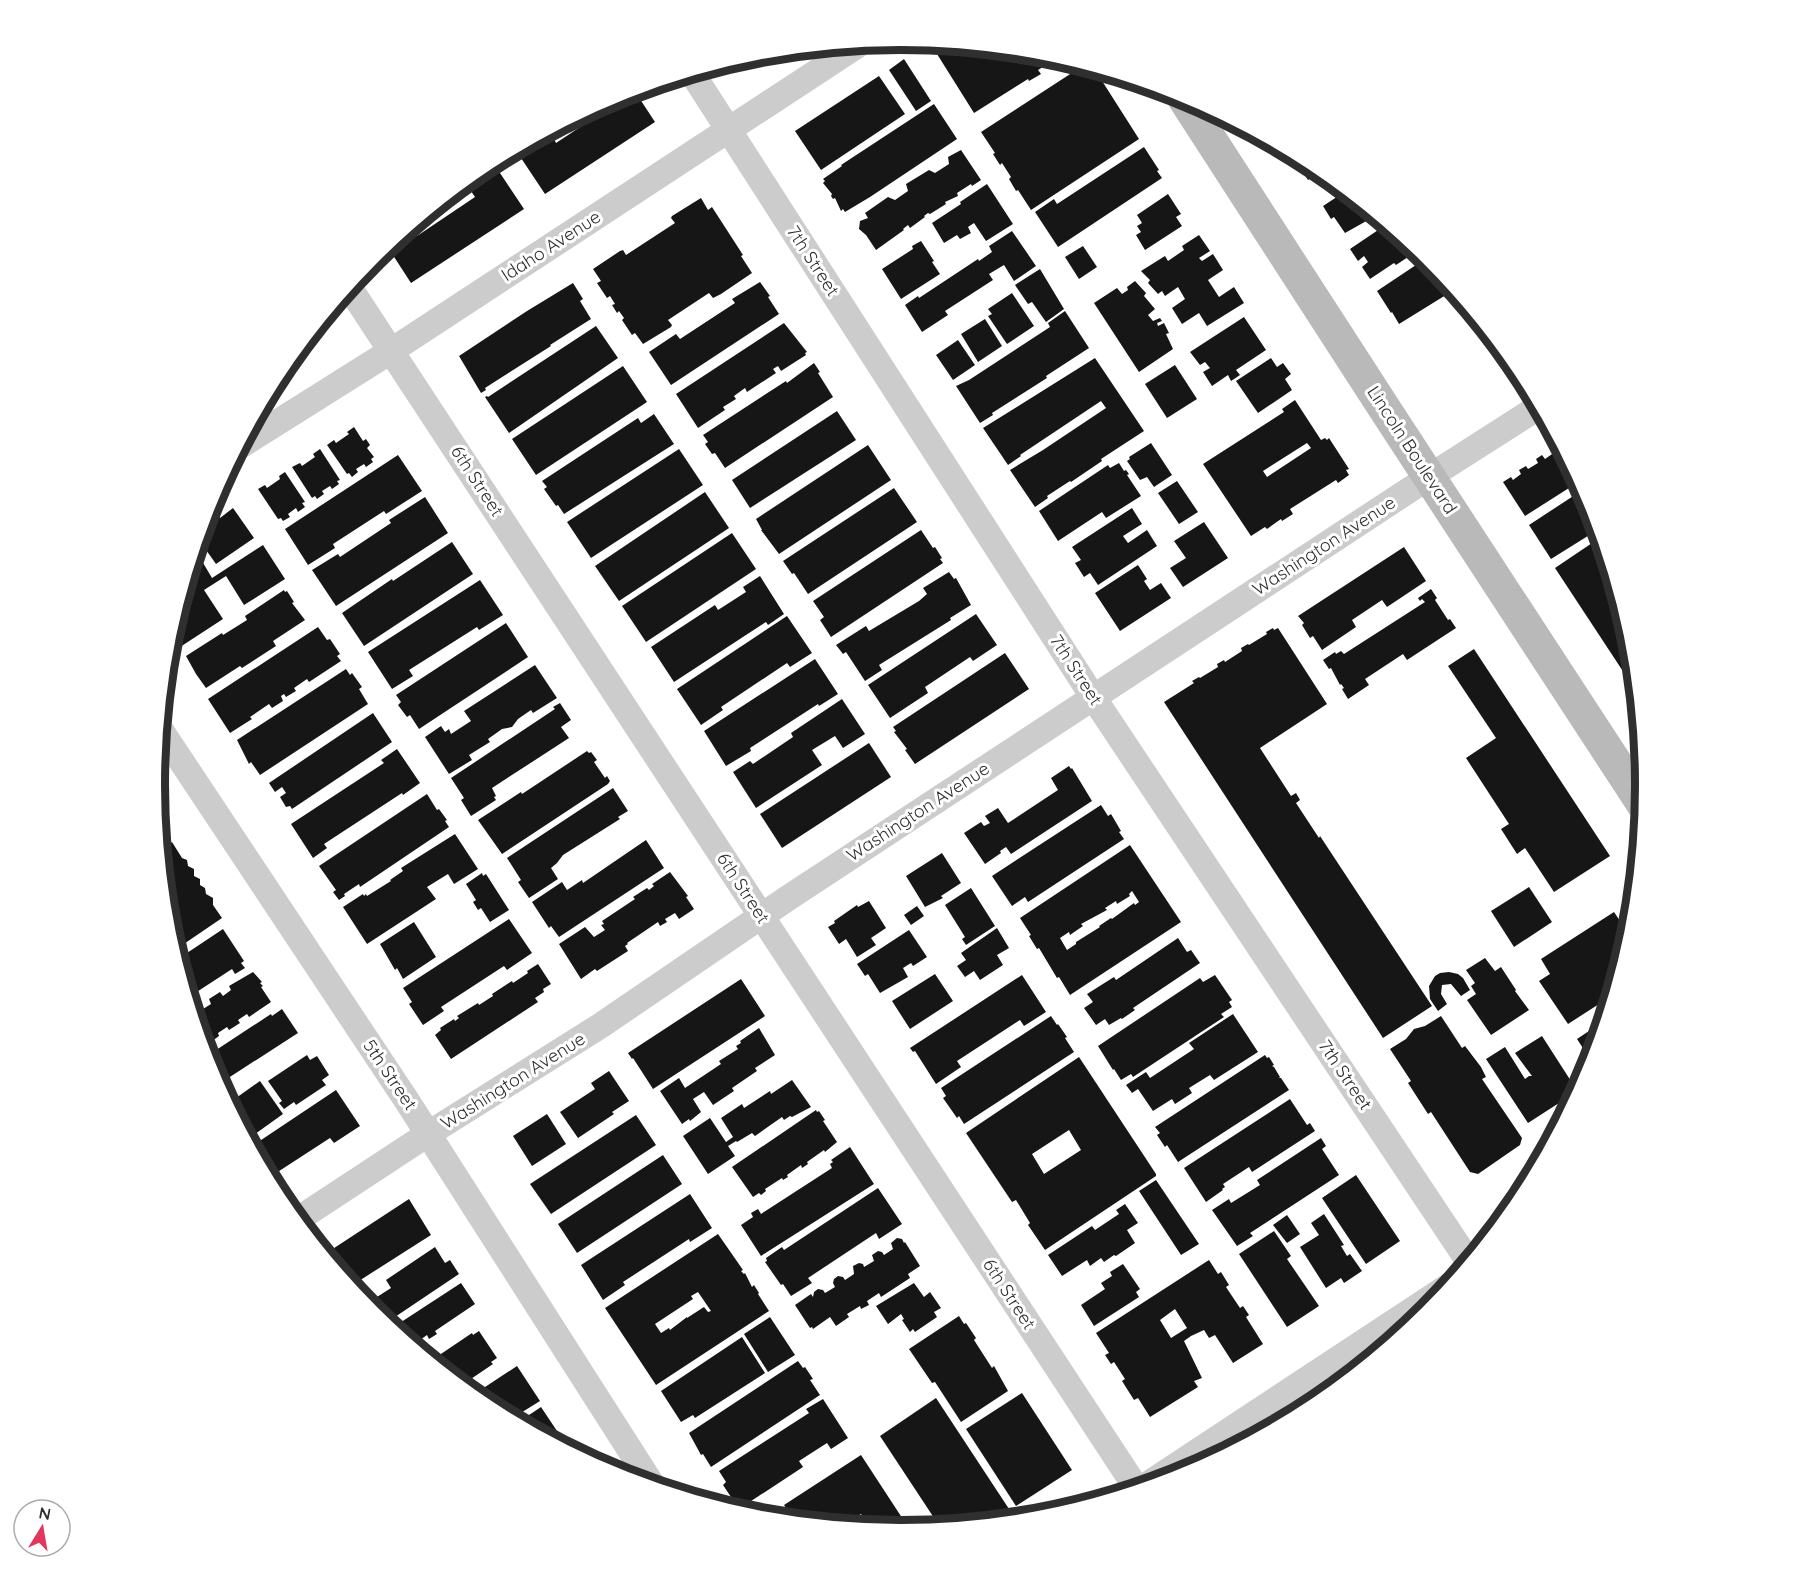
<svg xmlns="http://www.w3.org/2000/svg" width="1801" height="1570" viewBox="0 0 1801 1570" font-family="Quicksand,sans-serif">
  <rect width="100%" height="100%" fill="#fff"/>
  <g fill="#161616" fill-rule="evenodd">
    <polygon points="943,43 1046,53 1059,57 1038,70 1041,74 1029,81 1028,79 974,113 937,54 935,48"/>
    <polygon points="904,59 931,101 916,111 889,70"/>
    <polygon points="1084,65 1091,67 1097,73 1139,139 1031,210 1018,190 1016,191 1009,179 1011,177 1002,163 1000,165 993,154 995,153 981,132"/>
    <polygon points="879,76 905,114 821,170 795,131"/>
    <polygon points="634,90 655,122 545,194 515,149 546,133 547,134 541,138 545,144 554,139 556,143 597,116 595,112 605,106 602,103 615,96"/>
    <polygon points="934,104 957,139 870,197 845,212 843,209 841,211 835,198 833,199 831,196 832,194 823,183 825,181 823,179 842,166 841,165"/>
    <polygon points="1144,147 1159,170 1157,171 1162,178 1058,247 1035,212 1054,199 1057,204"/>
    <polygon points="961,150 981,180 972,186 971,184 957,193 958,196 945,202 946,204 930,214 928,213 924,216 925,217 910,228 908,225 903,229 904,230 876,250 866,235 859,229 860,221 868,218 865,213 888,197 895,200 908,191 906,184 929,170 935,173 949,164 948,157"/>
    <polygon points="1304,159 1315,165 1336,182 1325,189 1315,176 1308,180 1297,163"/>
    <polygon points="492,161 524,209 411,283 387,246 411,226 417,236 475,197 465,182"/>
    <polygon points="987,184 1013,224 986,241 974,223 968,227 971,233 960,239 957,235 944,243 932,223 961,204 960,202"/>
    <polygon points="1346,191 1377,215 1345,233 1334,217 1331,219 1323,206"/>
    <polygon points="1168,194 1181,214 1176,217 1182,226 1145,250 1136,235 1141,232 1137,226 1142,223 1137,215"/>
    <polygon points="701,198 708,210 712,207 743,255 741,256 752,273 721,294 713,298 709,293 668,320 672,325 671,327 643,344 635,333 632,335 622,320 624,318 619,311 617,313 612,305 615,304 610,296 607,298 597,283 601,281 593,269 620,251 623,250 626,255 675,223 671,218 672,216"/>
    <polygon points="1387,224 1416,248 1407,255 1408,257 1396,265 1394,263 1370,279 1362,267 1368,262 1364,256 1358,261 1350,249"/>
    <polygon points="1012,231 1036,266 1014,281 1004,265 989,274 993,280 945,311 948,315 922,332 905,305 918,296 919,298 978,259 979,261 992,252 989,246"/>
    <polygon points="1199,235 1210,251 1199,258 1202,261 1213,254 1223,270 1208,280 1219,297 1234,287 1244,303 1207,326 1199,313 1182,324 1172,308 1185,299 1178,287 1165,296 1162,291 1158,294 1148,283 1150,280 1141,271 1165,256 1168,261 1184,250 1182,246"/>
    <polygon points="921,241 934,261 932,262 940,274 901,299 882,269 913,249 912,246"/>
    <polygon points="1083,246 1097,267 1079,279 1065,257"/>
    <polygon points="1428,257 1454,290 1399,324 1392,312 1391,313 1377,291"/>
    <polygon points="1040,269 1064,309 1046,322 1032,302 1028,304 1015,285"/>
    <polygon points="1135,281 1146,293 1144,296 1155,309 1148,315 1153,321 1160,318 1162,321 1157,323 1158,326 1164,323 1169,333 1166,334 1173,349 1139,372 1094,303 1117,288 1122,294 1128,290 1127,287"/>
    <polygon points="760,282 770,296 768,297 779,314 671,385 649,352 676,334 680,339 735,303 732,299"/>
    <polygon points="573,283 583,299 580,301 591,319 550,345 551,346 485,388 486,390 481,393 459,356 527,311"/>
    <polygon points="1012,293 1034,326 1007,344 988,316 992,314 988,309"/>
    <polygon points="1065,311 1089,348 1046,376 1047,378 992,413 993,415 980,423 956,386 969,380 1050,327 1048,323"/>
    <polygon points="1244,317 1266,350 1236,370 1240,375 1231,381 1228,375 1212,386 1203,372 1210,368 1205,362 1200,365 1190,352"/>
    <polygon points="985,319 1002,346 978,362 961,334"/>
    <polygon points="784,323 807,352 805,353 806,355 781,371 778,366 773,369 776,373 747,392 745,388 734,396 736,399 723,407 725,410 698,428 676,394"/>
    <polygon points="596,326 618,358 509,433 485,397 487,396 488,397"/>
    <polygon points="315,328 317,331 312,334 316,339 296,352"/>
    <polygon points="958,340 975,365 953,380 936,355"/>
    <polygon points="1095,358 1144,431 1101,459 1102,461 1071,482 1070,481 1047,496 1048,498 1035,507 1010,470 1043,450 1106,408 1101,401 1020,455 1021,456 1008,465 983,428"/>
    <polygon points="1271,358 1277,367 1283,363 1291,374 1285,379 1292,390 1258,413 1236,381"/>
    <polygon points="814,363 820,372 818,373 833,397 725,468 715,453 712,454 705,444 708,442 703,435 786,381 787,383"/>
    <polygon points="1175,365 1197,399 1167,418 1145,384"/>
    <polygon points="623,366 647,402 536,475 512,439"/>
    <path d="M1295,400L1321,440L1325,438L1327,440L1329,438L1349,469L1346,470L1349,475L1338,483L1336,480L1290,509L1293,514L1282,521L1281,519L1267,529L1265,527L1251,536L1203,464L1284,412L1282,409ZM1307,443L1311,448L1267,477L1263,471Z"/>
    <polygon points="837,411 856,440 750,508 732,480"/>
    <polygon points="654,414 674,444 564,514 558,505 556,506 544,489 547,487 542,481 638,418 641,423"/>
    <polygon points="354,427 363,441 366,439 370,445 367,448 374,457 371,459 373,462 366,467 364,464 356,469 358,472 352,477 349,473 347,474 327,445 334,440 336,443 349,434 347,432"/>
    <polygon points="1151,443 1172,475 1154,487 1147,477 1140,480 1127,461 1130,459 1129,457"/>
    <polygon points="868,445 891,480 779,554 761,530 762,530 756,519"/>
    <polygon points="1559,445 1580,481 1525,516 1503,482 1511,477 1513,480 1521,474 1519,470 1526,466 1528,469 1538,463 1536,459 1542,455 1545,459 1555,452 1553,449"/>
    <polygon points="320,449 340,480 337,481 339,484 332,489 330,486 322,491 324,494 317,499 315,496 312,498 292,467 300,463 302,466 315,457 313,454"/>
    <polygon points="679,449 703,485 591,558 567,522"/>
    <polygon points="398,455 422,491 386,514 384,511 333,544 335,548 308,565 285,529"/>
    <polygon points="1119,463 1124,471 1126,470 1129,474 1127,475 1141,496 1106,518 1102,512 1058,541 1039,511 1108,465 1110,468"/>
    <polygon points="285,472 305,502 302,503 305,507 298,512 296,508 288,514 290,517 283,521 281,518 278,519 258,489 265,485 267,488 280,479 279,476"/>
    <polygon points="1177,481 1198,512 1179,524 1158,493"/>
    <polygon points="894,488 917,522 808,594 794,573 792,574 783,561"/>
    <polygon points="1584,489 1590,500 1599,529 1551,559 1529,525"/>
    <polygon points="705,492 729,528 619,601 595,566"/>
    <polygon points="425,497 448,533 336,606 312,570 338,554 340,557 391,523 389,520"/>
    <polygon points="233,508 254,538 216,564 199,540 204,522 217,513 220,518"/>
    <polygon points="1132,508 1142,524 1123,536 1128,543 1147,530 1157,546 1098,585 1090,573 1084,577 1075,563 1081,560 1072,547"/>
    <polygon points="1204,522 1228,558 1183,587 1170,568 1186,558 1174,541"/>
    <polygon points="921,530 933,548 935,547 942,558 940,559 943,563 831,637 820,620 824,617 813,601"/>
    <polygon points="732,533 756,569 646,642 622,606"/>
    <polygon points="1601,537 1632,640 1636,682 1632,685 1555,568"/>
    <polygon points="452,542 473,574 364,646 342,613 392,579 393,581"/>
    <polygon points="263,545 285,579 244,605 226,576 204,590 223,619 177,649 169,638 196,551 212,578"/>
    <polygon points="1404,547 1426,581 1387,607 1382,600 1352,620 1356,627 1322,650 1313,636 1310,638 1302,625 1304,623 1298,616"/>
    <polygon points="1138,565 1147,579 1144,581 1150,590 1161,583 1171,598 1120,631 1095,593"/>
    <polygon points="949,572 954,579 956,578 971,605 950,618 951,620 879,665 882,670 865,681 846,652 843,654 836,645 866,626 869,631 919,601 927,594 923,588"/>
    <polygon points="760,576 784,614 768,625 766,622 674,682 651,647 715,605 718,610 746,592 743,587"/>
    <polygon points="480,580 503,615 479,630 477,627 409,670 413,676 392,689 368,652"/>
    <polygon points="1431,589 1437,598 1435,600 1448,620 1450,619 1456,628 1407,660 1403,654 1365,679 1369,685 1348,699 1342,689 1344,688 1341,684 1340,685 1331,668 1329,669 1323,660 1335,652 1336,654 1341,651 1344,654 1425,602 1422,599 1420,601 1418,598"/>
    <polygon points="284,590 285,592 287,591 294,602 292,603 305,620 273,641 276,646 242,668 240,666 206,688 196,674 186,656 222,633 223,635 247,620 245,616"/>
    <polygon points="976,614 997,645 973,661 970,657 925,687 928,693 890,718 868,685"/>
    <polygon points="787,616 812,653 790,667 787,663 721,707 723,710 701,725 677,689"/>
    <polygon points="506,623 528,657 419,729 410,715 407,717 398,705 401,702 396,695"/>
    <polygon points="318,627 327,640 330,639 340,654 337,656 341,661 309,682 307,679 294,688 296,691 286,697 284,694 281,696 283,701 272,708 269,704 250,717 252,719 230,733 208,699"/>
    <polygon points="1273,628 1274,630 1278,628 1327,704 1260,748 1291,796 1296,793 1300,800 1296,803 1319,838 1320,836 1432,1006 1383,1038 1164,702 1194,683 1192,681 1199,677 1200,678 1218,667 1217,664 1224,660 1225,662 1242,651 1241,648 1248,644 1249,645 1267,634 1266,632"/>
    <polygon points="1474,649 1610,856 1554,892 1525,848 1517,854 1501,829 1509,824 1466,758 1496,738 1448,666"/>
    <polygon points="1005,653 1029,689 915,764 905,750 907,749 894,732 896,731 893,727"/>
    <polygon points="815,659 838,694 819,706 818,704 750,748 751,751 726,766 704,731"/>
    <polygon points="535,665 557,698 533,713 531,710 518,719 512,727 502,729 488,739 490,742 469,755 472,760 449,774 425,737 441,726 445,732 449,729 451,734 471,721 464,711"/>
    <polygon points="346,669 350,675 352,673 362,687 359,689 368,704 260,775 251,762 249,764 237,740"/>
    <polygon points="842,699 865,734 843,748 835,736 812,750 822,765 756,808 733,772 750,761 753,764 793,737 791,733"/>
    <polygon points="560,703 571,720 561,727 569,738 492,788 496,796 494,797 496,800 471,816 461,800 464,798 451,778 555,709 553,707"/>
    <polygon points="373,713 392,742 292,809 290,806 286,807 280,797 286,793 282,787 275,792 269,783"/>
    <polygon points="869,743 891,777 782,848 760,814"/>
    <polygon points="397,749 420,783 403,795 402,793 324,844 327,848 313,858 291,824 384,763 381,760"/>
    <polygon points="587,751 589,753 591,752 597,760 594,762 605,778 607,776 610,781 608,784 502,854 478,820 521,792 522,794"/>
    <polygon points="1069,766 1071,769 1072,768 1092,801 1011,854 1006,847 1000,851 1001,853 985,864 964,833 981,822 984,826 990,823 985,816 998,808 1008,823 1058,790 1051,778"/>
    <polygon points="613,788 628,811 618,817 620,819 563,855 557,863 551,868 558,879 529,898 518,882 521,880 507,858"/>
    <polygon points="427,794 437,810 439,809 447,820 445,821 449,827 360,887 359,884 344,894 345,896 339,900 333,892 336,890 319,866"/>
    <polygon points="1101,805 1108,816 1111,814 1121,831 1119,832 1124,839 1028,902 1025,897 1012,906 992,876"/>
    <polygon points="455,834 478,869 454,884 448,874 427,887 436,899 367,944 343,907 363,894 364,896 366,894 367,896 391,881 390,880 403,871 401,868"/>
    <polygon points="646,840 664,868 559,937 551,926 549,928 532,902 562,882 567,890 582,880 583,883"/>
    <polygon points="172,842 182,858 187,860 188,866 194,869 194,876 200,879 200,885 205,888 206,894 213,898 213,905 222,918 175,950 169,930 161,849"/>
    <path d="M1130,845L1181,922L1070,995L1059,977L1057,978L1039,948L1037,949L1029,936L1031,935L1020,918ZM1132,891L1139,902L1135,905L1134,903L1112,919L1111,918L1099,926L1100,927L1076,942V944L1067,950L1060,938L1069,932L1070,935L1083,926L1081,924L1107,910L1105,908L1116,901L1117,904L1130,896L1129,894Z"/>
    <polygon points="942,853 961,883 941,896 943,898 925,907 906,876"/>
    <polygon points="670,872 688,896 686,897 694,909 679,919 675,913 665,919 667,922 660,926 658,922 627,943 628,944 625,946 628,951 597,971 595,969 581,979 559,944 585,927 594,937 605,930 601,925 604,924 602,921 635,899 633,897 647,888 649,890 654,886 652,884"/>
    <polygon points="482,873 483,876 486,874 509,910 490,922 481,908 478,910 473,902 476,900 466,884"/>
    <polygon points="1529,887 1552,922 1514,947 1491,911"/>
    <polygon points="971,888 995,926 966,945 962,939 965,937 945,905"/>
    <polygon points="869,901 886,928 871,938 876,945 857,957 846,939 839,944 828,927 835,923 834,921 857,905 858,907"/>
    <polygon points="917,906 924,916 911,925 904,915"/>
    <polygon points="1614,912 1630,936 1613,995 1568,1024 1539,981 1550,974 1541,959"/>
    <polygon points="509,919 532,953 507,970 504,966 441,1007 444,1011 423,1025 409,1004 412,1002 403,988"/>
    <polygon points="414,922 436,957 403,979 397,968 395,970 380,944"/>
    <polygon points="997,928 1009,948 997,955 1003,965 980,980 974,971 965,977 957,966 966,960 961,953"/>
    <polygon points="223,929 244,961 241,963 245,968 235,974 232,969 189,997 178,959"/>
    <polygon points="909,930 927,957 913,966 911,963 903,968 908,977 880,993 868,974 865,976 857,964"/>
    <polygon points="1178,938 1187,952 1191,950 1200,963 1133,1008 1135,1010 1122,1019 1121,1018 1109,1025 1105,1019 1096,1025 1084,1008 1093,1002 1087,994 1114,977 1116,980"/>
    <polygon points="1485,958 1495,971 1501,967 1516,990 1515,991 1529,1010 1491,1035 1467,1000 1476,994 1471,986 1475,983 1466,970"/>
    <polygon points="538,964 551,984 543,989 544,992 535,998 538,1002 451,1059 435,1035 441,1030 440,1028 454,1019 455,1021 459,1018 457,1016 478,1003 479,1005 493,996 492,994 512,981 513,983 528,973 527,971"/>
    <polygon points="253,972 262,982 260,983 263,986 261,987 271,1002 249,1017 247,1014 238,1020 240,1023 229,1030 227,1027 218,1033 219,1036 208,1044 206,1041 203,1043 193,1010 200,1005 203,1009 211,1004 209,999 220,992 223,996 231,990 229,986"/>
    <polygon points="1449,972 1458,974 1463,978 1470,990 1461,996 1451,984 1442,985 1441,994 1447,1004 1438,1011 1430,999 1429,986 1435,976 1440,973"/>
    <polygon points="935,974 953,1001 910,1029 892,1001"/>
    <polygon points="1022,975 1046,1012 1024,1026 1020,1020 957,1061 961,1067 936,1084 915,1051 913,1052 910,1048"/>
    <polygon points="1215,975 1232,1000 1229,1002 1232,1007 1221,1014 1224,1017 1133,1077 1131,1074 1121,1080 1114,1069 1113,1070 1098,1046 1200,978 1203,982"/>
    <polygon points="741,979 765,1016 653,1089 633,1058 632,1059 628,1053"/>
    <polygon points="282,1009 298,1033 219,1084 211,1070 207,1056 271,1014 272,1016"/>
    <polygon points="1233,1014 1258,1052 1214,1080 1210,1075 1189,1088 1192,1093 1175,1104 1172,1099 1153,1111 1138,1089 1132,1093 1126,1085 1146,1072 1150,1078 1194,1049 1189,1043"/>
    <polygon points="1051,1016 1057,1025 1058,1024 1067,1037 1065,1038 1074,1052 964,1124 959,1116 957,1118 943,1098 946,1096 941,1088"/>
    <polygon points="1441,1016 1462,1048 1465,1046 1481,1067 1486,1077 1482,1079 1522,1138 1520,1145 1478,1174 1470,1172 1431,1112 1428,1114 1408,1083 1411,1081 1390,1049 1406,1039 1414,1029 1425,1026"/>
    <polygon points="1603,1027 1598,1043 1592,1062 1577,1039 1589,1031 1591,1034"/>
    <polygon points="759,1028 775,1055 755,1068 757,1071 732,1088 734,1091 713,1105 704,1092 693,1099 701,1112 690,1121 689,1119 682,1124 660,1091 679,1078 685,1088 721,1064 719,1061 738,1049 736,1046 741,1043 740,1041"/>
    <polygon points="1542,1036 1578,1092 1560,1105 1559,1103 1528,1123 1486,1059 1505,1047 1525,1079 1529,1076 1532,1076 1515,1053"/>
    <polygon points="307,1055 310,1060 317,1056 329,1075 322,1080 326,1085 296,1105 294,1102 284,1109 279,1103 282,1101 268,1081"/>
    <polygon points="1265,1055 1267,1058 1269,1057 1274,1065 1272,1066 1274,1067 1280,1077 1279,1078 1281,1078 1289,1090 1178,1162 1167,1145 1165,1147 1157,1135 1160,1133 1155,1127"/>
    <path d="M1079,1057L1156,1174V1176L1045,1250L1028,1225L1030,1223L1016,1200L1012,1202L966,1133ZM1069,1130L1081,1150L1044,1174L1032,1154Z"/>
    <polygon points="609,1071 629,1101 612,1112 614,1114 578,1138 560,1112 595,1089 591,1083"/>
    <polygon points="792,1080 811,1107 792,1117 790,1116 784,1120 782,1117 755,1136 752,1133 737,1142 736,1141 728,1146 735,1156 708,1174 683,1136 710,1118 726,1142 733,1137 721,1118 742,1104 744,1108 770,1091 771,1094"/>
    <polygon points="260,1081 283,1114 248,1139 229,1103"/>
    <polygon points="336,1090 360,1126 334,1143 330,1138 273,1175 277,1181 272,1184 252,1146"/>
    <polygon points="1290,1099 1307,1125 1310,1123 1315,1131 1252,1172 1249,1167 1223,1184 1225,1187 1222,1189 1223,1190 1206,1202 1184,1168"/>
    <polygon points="816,1110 817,1112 819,1111 825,1120 823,1121 837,1142 825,1152 824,1150 807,1162 808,1164 802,1168 801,1165 787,1175 788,1177 783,1180 782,1178 765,1189 766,1191 761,1195 759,1193 753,1197 732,1167"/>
    <polygon points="547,1114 566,1144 532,1166 513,1136"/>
    <polygon points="636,1115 656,1145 551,1214 530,1184"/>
    <polygon points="1321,1138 1326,1146 1322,1149 1339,1175 1250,1233 1253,1236 1237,1246 1212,1210 1229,1199 1231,1203 1260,1185 1257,1180"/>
    <polygon points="850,1147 874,1184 761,1256 741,1225 753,1217 751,1213 758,1209 761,1214 832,1168 830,1164 833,1162 831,1160"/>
    <polygon points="663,1155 682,1184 577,1253 558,1224"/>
    <polygon points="1356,1175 1400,1241 1366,1264 1322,1198"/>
    <polygon points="1156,1180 1199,1244 1181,1255 1139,1191"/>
    <polygon points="878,1188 902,1224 879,1239 876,1233 808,1278 812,1283 791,1296 783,1284 781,1285 765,1262 767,1261 766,1258 782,1247 784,1250"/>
    <polygon points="690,1194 712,1228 690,1242 689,1239 623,1282 625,1285 603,1300 581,1265"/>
    <polygon points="409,1199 431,1235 351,1286 325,1254"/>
    <polygon points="1125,1204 1138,1223 1127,1230 1135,1243 1116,1256 1114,1255 1104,1262 1101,1258 1090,1266 1087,1260 1062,1276 1048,1255 1092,1226 1095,1230 1119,1214 1116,1210"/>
    <polygon points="1324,1214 1344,1245 1341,1246 1347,1256 1350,1254 1362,1271 1344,1283 1341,1278 1326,1288 1300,1247 1319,1235 1311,1223"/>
    <polygon points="1287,1215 1300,1234 1287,1243 1273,1225"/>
    <polygon points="1274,1231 1291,1256 1287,1259 1319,1306 1287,1327 1239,1254"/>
    <path d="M718,1234L743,1270L741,1271L744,1274L745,1273L752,1287L754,1285L759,1293L758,1294L769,1311L656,1385L605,1308ZM698,1292L711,1311L708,1312L704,1307L687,1318V1317L670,1330L669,1328L661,1333L655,1324L693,1299L691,1296Z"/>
    <polygon points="897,1238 902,1239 904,1243 905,1242 920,1266 908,1274 910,1278 881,1297 879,1293 867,1301 869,1305 861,1309 860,1306 847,1314 849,1317 836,1326 830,1317 813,1329 812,1327 810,1328 795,1305 811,1294 813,1297 814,1292 818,1289 823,1290 825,1293 835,1287 833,1283 834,1279 838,1276 843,1277 845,1280 854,1274 853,1266 859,1263 863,1264 864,1267 874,1261 872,1255 878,1251 882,1252 884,1255 893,1249 891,1243"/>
    <polygon points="435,1247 445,1263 450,1260 459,1274 386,1323 366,1304 391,1288 386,1280"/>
    <path d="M1209,1260L1218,1274L1221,1272L1229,1285L1226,1287L1240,1308L1243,1306L1249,1315L1246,1317L1263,1344L1233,1363L1215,1335L1209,1338L1204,1330L1191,1336L1184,1341L1202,1378L1194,1381L1198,1387L1150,1417L1138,1398L1134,1400L1122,1381L1125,1379L1114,1362L1111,1364L1105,1355L1109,1353L1096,1333ZM1175,1309L1187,1328L1171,1338L1160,1320Z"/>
    <polygon points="1123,1264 1140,1289 1136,1292 1139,1297 1094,1326 1081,1305 1105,1289 1101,1283 1112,1276 1110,1272"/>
    <polygon points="461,1283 475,1304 435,1331 437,1334 429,1339 427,1335 413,1345 392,1328"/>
    <polygon points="914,1283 924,1297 930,1292 941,1308 934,1312 937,1317 915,1332 913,1329 910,1332 902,1320 904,1319 901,1314 888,1324 876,1306"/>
    <polygon points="959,1316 964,1324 966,1323 976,1338 974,1340 992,1368 994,1366 1008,1391 961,1422 935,1382 932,1383 909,1349"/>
    <polygon points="770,1317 795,1355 768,1372 744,1334"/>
    <polygon points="479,1331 497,1358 491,1362 493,1364 462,1385 432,1360 472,1333 473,1335"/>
    <polygon points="742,1337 765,1373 695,1418 693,1415 681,1422 661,1391"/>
    <polygon points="798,1361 803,1368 805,1367 813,1379 810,1380 820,1395 711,1467 703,1454 701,1455 689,1433"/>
    <polygon points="517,1366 540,1401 511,1419 486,1405 473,1395"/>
    <polygon points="1022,1393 1072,1470 1016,1506 966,1429"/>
    <polygon points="936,1398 1011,1512 995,1522 940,1527 880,1436"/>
    <polygon points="823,1399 848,1438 831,1449 827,1443 799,1461 803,1467 739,1509 723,1485 726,1482 719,1471 809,1413 806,1409"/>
    <polygon points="541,1407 557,1431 547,1438 522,1424 528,1420 526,1417"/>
    <polygon points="861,1455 910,1530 900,1531 862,1527 858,1520 863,1517 861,1514 844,1525 794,1520 784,1505"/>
  </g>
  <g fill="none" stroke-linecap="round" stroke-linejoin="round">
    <g stroke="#ccc" stroke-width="26">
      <polyline points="692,73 1093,697 1469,1262"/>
      <polyline points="349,287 1137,1489"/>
      <polyline points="240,446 391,351 861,43"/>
      <polyline points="160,729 407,1101 653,1486"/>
      <polyline points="297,1220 428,1134 600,1026 788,898 1429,477 1540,406"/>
      <polyline points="1142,1488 1450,1285"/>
    </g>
    <polyline stroke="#b9b9b9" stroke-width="33" points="1181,94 1388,414 1644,806"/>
  </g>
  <g text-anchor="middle" stroke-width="6" stroke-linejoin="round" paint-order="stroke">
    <g font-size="18" fill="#2f2f2f" stroke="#fff">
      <text transform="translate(551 246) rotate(-33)" y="6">Idaho Avenue</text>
      <text transform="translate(813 261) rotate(57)" y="6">7th Street</text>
      <text transform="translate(1412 450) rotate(57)" y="6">Lincoln Boulevard</text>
      <text transform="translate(477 481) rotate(57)" y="6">6th Street</text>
      <text transform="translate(1324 546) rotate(-33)" y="6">Washington Avenue</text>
      <text transform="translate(1076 670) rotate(57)" y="6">7th Street</text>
      <text transform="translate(918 812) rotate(-33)" y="6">Washington Avenue</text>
      <text transform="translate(743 888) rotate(57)" y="6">6th Street</text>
      <text transform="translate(390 1075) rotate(56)" y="6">5th Street</text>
      <text transform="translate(1345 1075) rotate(56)" y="6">7th Street</text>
      <text transform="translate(513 1081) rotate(-32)" y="6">Washington Avenue</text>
      <text transform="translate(1009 1294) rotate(57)" y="6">6th Street</text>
    </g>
  </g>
  <path d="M0 0H1801V1570H0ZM165 785a735 735 0 1 1 1470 0a735 735 0 1 1-1470 0Z" fill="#fff" fill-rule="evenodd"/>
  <path fill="none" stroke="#2f2f2f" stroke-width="8" d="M165 785a735 735 0 1 1 1470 0a735 735 0 1 1-1470 0Z"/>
  <g transform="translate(42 1528) rotate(11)"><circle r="28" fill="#ffffff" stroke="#acacac" stroke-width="1.5"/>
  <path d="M0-4.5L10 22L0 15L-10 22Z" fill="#e2365d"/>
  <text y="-9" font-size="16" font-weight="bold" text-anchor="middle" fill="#2f2f2f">N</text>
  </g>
</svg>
